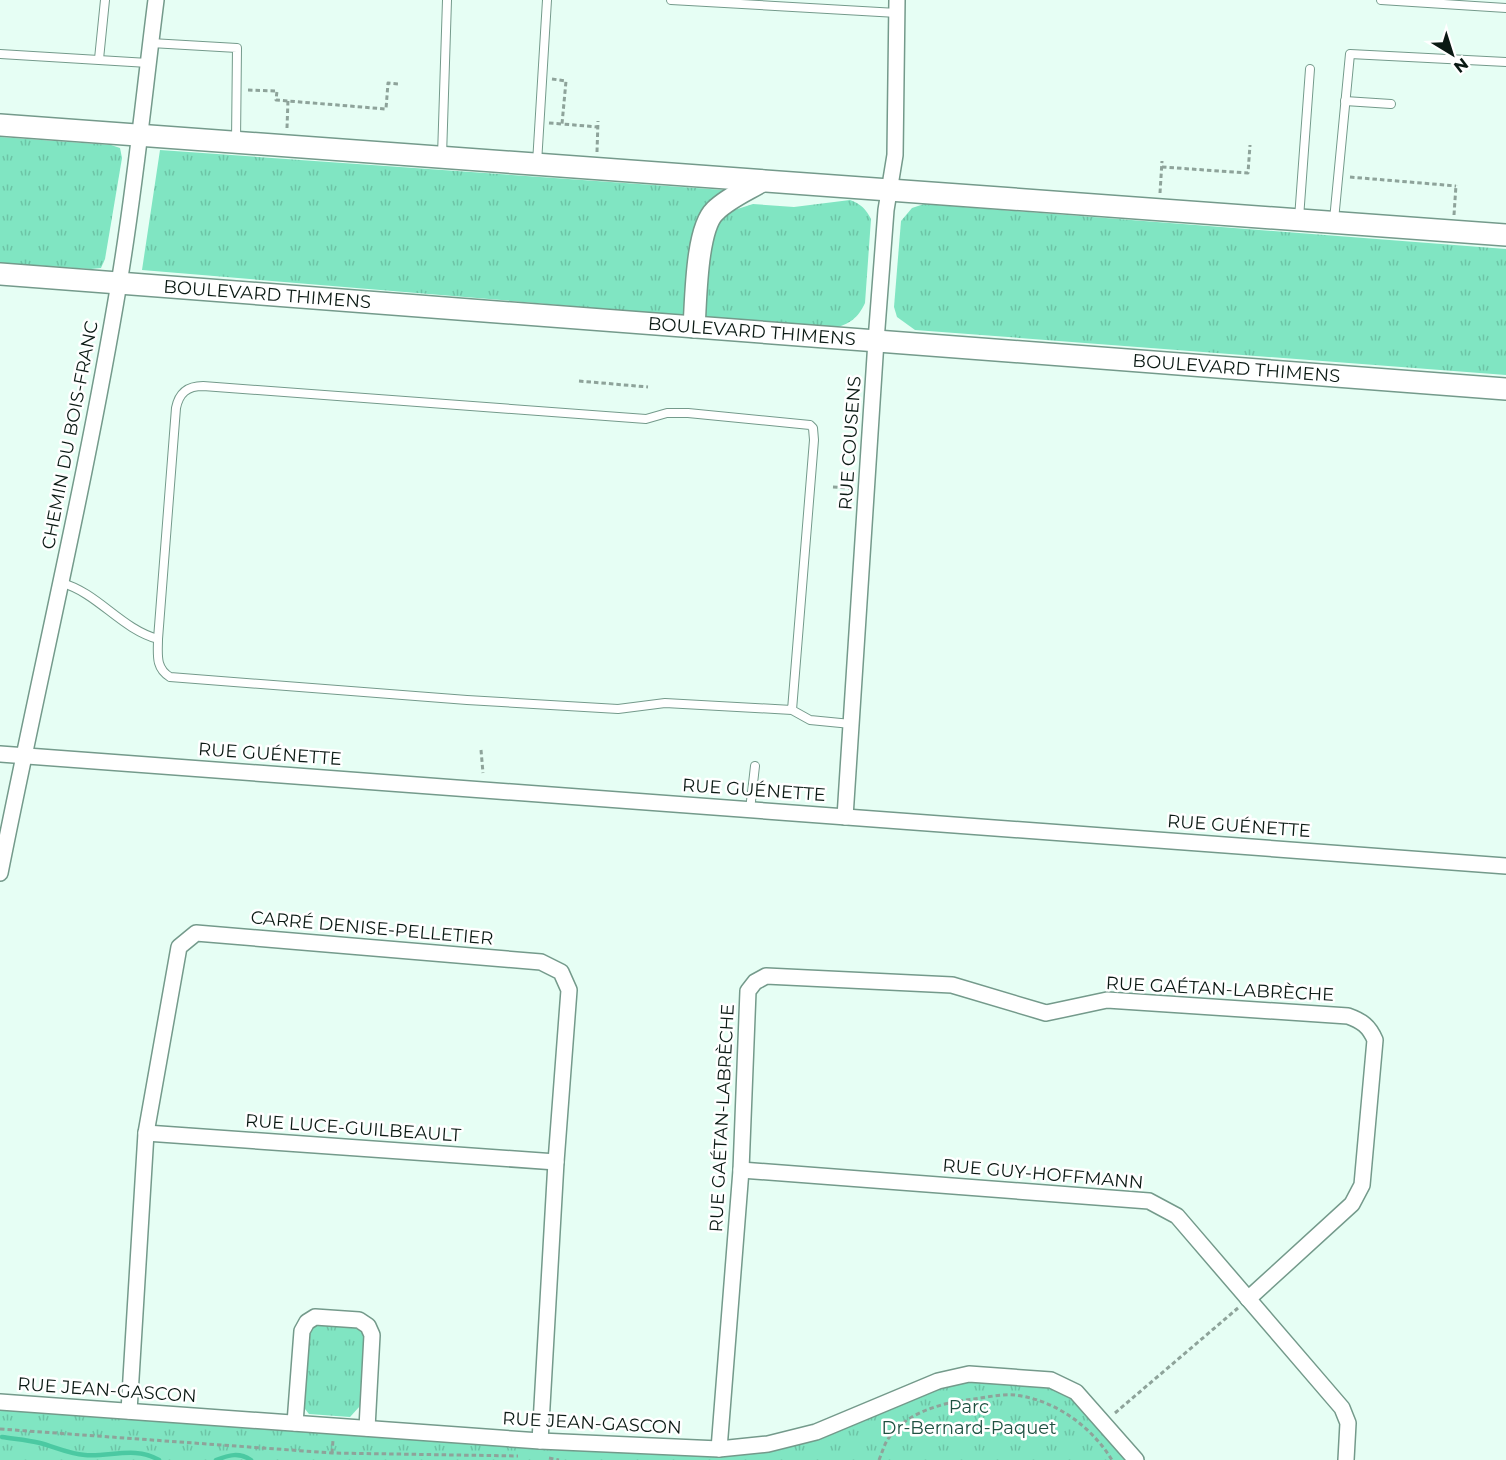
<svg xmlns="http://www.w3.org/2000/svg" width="1506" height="1460" viewBox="0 0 1506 1460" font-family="Montserrat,sans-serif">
  <defs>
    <pattern id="grass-tufts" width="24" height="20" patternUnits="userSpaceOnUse" patternTransform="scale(1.5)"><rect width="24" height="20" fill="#80e5c2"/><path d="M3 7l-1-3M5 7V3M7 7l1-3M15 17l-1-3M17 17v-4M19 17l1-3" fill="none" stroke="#6dc4a6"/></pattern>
  </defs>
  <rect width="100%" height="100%" fill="#e6fef4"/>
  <g fill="url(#grass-tufts)">
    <polygon points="0,137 111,145 120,148 122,158 105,259 101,268 91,269 0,263"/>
    <path d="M160,150L724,190L728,212L753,204L794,207L850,200C861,204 866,209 871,219L865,303C858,318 850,324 834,328L142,270Z"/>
    <polygon points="924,204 1506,249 1506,375 915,330 897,317 894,307 901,221 912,208"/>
    <polygon points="319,1322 352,1326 363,1332 366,1348 360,1406 350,1417 309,1414 301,1404 309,1332"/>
    <polygon points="969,1374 1076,1392 1136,1460 0,1460 0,1401 682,1448 768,1444"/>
  </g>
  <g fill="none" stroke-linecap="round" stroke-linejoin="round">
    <g stroke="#4bc9a2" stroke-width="4.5">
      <path d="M2,1437C15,1439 28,1440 40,1443C55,1447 69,1454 85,1455C111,1457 135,1446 159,1460"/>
      <path d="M216,1460C229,1455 239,1452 251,1460"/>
    </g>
    <g stroke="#749a8b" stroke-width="10">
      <g id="lane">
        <polyline points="671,0 897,13"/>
        <polyline points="1381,0 1506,8"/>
        <polyline points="151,43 237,48 236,141"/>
        <polyline points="0,54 148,63"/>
        <polyline points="99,59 105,0"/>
        <polyline points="1345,101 1391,104"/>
        <polyline points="442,156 447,0"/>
        <polyline points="537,163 547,0"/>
        <polyline points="1299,218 1310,69"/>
        <polyline points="1334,220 1350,54 1506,62"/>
        <path d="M62,583C98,593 121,629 158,639"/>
        <path d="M792,710L814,440L813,428L810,425L688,413H667L646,419L203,386C187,386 179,393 176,408L158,639C158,654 155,668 170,677L467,700L618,709L665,703L792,710L810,720L851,724"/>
        <polyline points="750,810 755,766"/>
      </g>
    </g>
    <g stroke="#749a8b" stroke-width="18">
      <g id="street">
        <polyline points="0,754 1506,866"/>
        <polyline points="845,817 876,341 886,210 895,155 897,0"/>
        <path d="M0,873C39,676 86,481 119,283C135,189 144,94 156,0"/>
        <polyline points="146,1133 556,1162"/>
        <polyline points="741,1170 1149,1201 1177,1216 1342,1408 1348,1423 1346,1460"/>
        <polyline points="0,1402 540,1441 719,1449 768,1444 816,1432 938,1381 969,1374 1051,1380 1076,1392 1136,1460"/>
        <polyline points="129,1411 146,1133 179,947 196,933 541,962 561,972 569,990 556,1162 540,1441"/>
        <polyline points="295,1423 302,1331 307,1322 315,1317 359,1320 368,1326 372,1335 367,1428"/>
        <path d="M719,1449L741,1170L748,991L755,982L766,976L952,985L1046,1013L1107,1000L1348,1016C1362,1021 1369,1026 1375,1040L1362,1185L1352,1204L1248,1299"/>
      </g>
    </g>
    <g stroke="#749a8b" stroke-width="24">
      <g id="secondary">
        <polyline points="0,125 1506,235"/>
        <path id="s1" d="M0,274L1506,389"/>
        <path d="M694,327C696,300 696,229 715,211C728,198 747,190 762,181"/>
      </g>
    </g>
    <g stroke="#8ea39a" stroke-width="3" stroke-dasharray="4.5 3" stroke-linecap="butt">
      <polyline points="552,79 566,81 562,124 598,127"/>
      <polyline points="248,90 277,91 276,100 386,109 388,83 399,84"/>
      <polyline points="549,123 562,124"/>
      <polyline points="287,128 288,100"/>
      <polyline points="597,152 598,121"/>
      <polyline points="1162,167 1248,173 1250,145"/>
      <polyline points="1350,177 1456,186"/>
      <polyline points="1160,193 1162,161"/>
      <polyline points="1454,215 1456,185"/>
      <polyline points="579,381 648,387"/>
      <polyline points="833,487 850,488"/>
      <polyline points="481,750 483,773"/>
      <polyline points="1115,1413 1238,1308"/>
      <polyline points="0,1429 332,1453 518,1456"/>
      <polyline points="332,1453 333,1440"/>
      <polyline points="549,1458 559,1460"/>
      <path d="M879,1460C882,1453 884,1445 888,1439C906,1412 944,1402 974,1399C987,1397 1002,1394 1015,1395C1055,1400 1091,1426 1112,1460"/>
    </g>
    <use href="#lane" stroke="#fff" stroke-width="8"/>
    <use href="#street" stroke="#fff" stroke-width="15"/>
    <use href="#secondary" stroke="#fff" stroke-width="21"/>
  </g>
  <g text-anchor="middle" stroke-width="5" stroke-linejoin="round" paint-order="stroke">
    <g font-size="18" fill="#0a1913" stroke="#fff">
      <text dy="6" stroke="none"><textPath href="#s1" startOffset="268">BOULEVARD THIMENS</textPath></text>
      <text dy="6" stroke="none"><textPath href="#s1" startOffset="754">BOULEVARD THIMENS</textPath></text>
      <text dy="6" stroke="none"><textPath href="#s1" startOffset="1240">BOULEVARD THIMENS</textPath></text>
      <text transform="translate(70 435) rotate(-79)" y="6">CHEMIN DU BOIS-FRANC</text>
      <text transform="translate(850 443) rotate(-86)" y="6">RUE COUSENS</text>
      <text transform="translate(270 754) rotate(4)" y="6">RUE GUÉNETTE</text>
      <text transform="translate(754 790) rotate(4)" y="6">RUE GUÉNETTE</text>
      <text transform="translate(1239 826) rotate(4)" y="6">RUE GUÉNETTE</text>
      <text transform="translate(372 928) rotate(5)" y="6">CARRÉ DENISE-PELLETIER</text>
      <text transform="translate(1220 989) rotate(3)" y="6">RUE GAÉTAN-LABRÈCHE</text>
      <text transform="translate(722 1118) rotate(-87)" y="6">RUE GAÉTAN-LABRÈCHE</text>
      <text transform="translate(353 1128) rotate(4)" y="6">RUE LUCE-GUILBEAULT</text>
      <text transform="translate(1043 1174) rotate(5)" y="6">RUE GUY-HOFFMANN</text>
      <text transform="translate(107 1390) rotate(4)" y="6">RUE JEAN-GASCON</text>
      <text transform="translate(592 1423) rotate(3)" y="6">RUE JEAN-GASCON</text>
    </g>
    <g font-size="18" fill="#1e5141" stroke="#fff">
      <text x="969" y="1413">Parc<tspan x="969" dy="21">Dr-Bernard-Paquet</tspan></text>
    </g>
  </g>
  <g transform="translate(1452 54) rotate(142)" stroke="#ffffff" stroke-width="4.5" paint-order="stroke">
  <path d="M0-4.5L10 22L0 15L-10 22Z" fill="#0a1913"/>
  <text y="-9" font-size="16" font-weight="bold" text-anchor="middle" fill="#0a1913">N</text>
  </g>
</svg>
